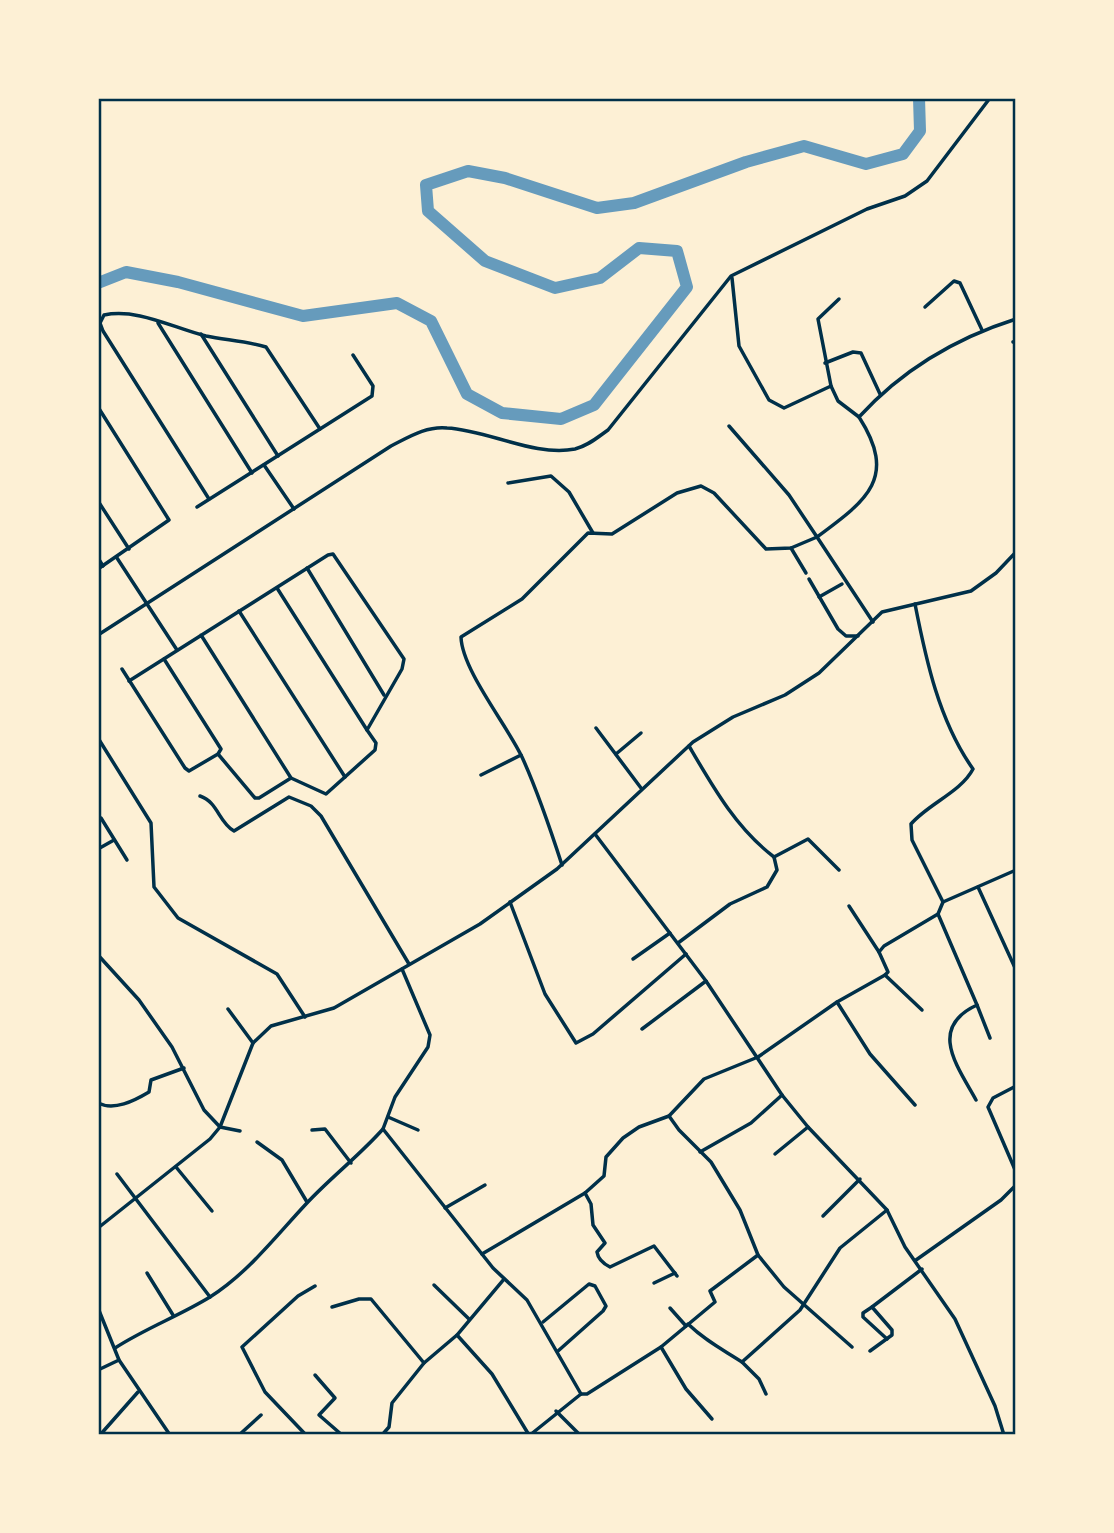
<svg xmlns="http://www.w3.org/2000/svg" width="1114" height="1533" viewBox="0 0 1114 1533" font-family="'Source Sans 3',sans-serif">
  <rect width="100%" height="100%" fill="#fdf0d5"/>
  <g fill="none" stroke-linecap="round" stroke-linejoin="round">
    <polyline stroke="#669bbc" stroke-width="12" points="98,283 126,272 178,282 303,316 397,303 431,321 467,394 502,413 561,419 594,405 687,287 677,251 639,248 600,278 555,288 485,261 428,211 426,185 468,171 505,178 597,208 634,203 746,162 804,146 866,164 903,154 920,131 919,98"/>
    <g stroke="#003049" stroke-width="3.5">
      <polyline points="732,278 739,346 769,400 784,408 831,386 838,401 859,417"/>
      <polyline points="925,307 954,281 960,283 982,330"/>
      <polyline points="158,323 252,473"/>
      <polyline points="201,334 278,456"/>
      <polyline points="1013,342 1016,341"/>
      <polyline points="825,363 853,352 861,353 880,394"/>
      <polyline points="831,386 818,319 839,299"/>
      <polyline points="98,407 169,520 98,569"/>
      <path d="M729,426L789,495L817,537C867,500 898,478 859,417C901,371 956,338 1016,319"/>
      <polyline points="264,465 294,509"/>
      <polyline points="508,483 551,476 569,492 593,533"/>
      <path d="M209,499L103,331L100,323L104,315C138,308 173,328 206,336C225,340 246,341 266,347L320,429"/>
      <polyline points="98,501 129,549"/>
      <polyline points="197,507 372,396 373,386 353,355"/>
      <polyline points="791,548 806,573"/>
      <polyline points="98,558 103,566"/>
      <polyline points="117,558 177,650"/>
      <polyline points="307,568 384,695"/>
      <polyline points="809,579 838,629 846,636 858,636"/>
      <polyline points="277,588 367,730"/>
      <polyline points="819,597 842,584"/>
      <polyline points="239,611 345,777"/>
      <path d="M98,635L391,446C409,437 426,426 447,428C488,430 534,457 575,449C588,446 598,437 608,430L731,276L867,209L905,196L927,181L990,98"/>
      <polyline points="122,669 185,768 189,771 218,754 221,749 164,659"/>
      <polyline points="129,681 328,555 333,554 404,659 402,669 367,730 376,743 375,750 326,794 291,778 201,635"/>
      <polyline points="596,728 641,788"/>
      <polyline points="98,738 151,823 154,887 178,918 277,974 305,1017"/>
      <path d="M689,746C713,787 736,828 774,857L808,839L839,870"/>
      <polyline points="218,754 255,798 259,798 291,778"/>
      <polyline points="616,754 641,733"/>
      <polyline points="481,775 521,755"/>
      <path d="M200,796C218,802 219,823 234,831L289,797L311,806L321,816L409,964"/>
      <polyline points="101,818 127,860"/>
      <polyline points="595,834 706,981 782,1095 808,1127 887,1210 905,1247 955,1319 995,1406 1004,1435"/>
      <polyline points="98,849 114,840"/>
      <path d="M562,865C550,828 538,792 522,757C507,725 462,670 461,637L522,599L588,533L612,534L677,493L701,486L714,493L766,549L791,548L817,537L873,622"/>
      <polyline points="978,887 1016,970"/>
      <polyline points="510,902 545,994 576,1043 593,1034 686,954"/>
      <polyline points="943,902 1016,870"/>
      <polyline points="849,906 879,952"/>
      <path d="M938,914L977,1005C927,1028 958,1067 976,1100"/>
      <polyline points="678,943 730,904 767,887 777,870 774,857"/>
      <polyline points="98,955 139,1000 172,1047 204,1110 220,1127 240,1131"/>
      <polyline points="633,959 670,933"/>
      <polyline points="402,969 430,1035 428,1047 395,1097 383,1129 493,1268 527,1300 581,1394"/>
      <polyline points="885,975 922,1010"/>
      <polyline points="837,1002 870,1054 915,1105"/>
      <polyline points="977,1005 990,1038"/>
      <polyline points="228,1009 253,1043"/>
      <polyline points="642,1029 706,981"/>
      <polyline points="1016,1086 993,1098 988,1107 1016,1172"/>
      <path d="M98,1103C114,1111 134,1101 149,1092L151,1080L184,1068"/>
      <polyline points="669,1116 679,1130 711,1162 740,1210 758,1255 784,1287 852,1347"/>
      <polyline points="388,1117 418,1130"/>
      <polyline points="312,1130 325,1129 351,1163"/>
      <polyline points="257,1142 282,1160 307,1202"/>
      <polyline points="700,1152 751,1123 782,1095"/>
      <polyline points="775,1154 808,1127"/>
      <polyline points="176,1167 212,1211"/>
      <polyline points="117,1174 210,1297"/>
      <path d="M585,1193L591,1204L593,1225L605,1243L597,1252C598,1259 604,1264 610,1267L654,1246L677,1276"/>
      <polyline points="445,1208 485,1185"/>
      <polyline points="823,1216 860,1179"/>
      <polyline points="98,1228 210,1139 220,1127 253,1043 271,1026 334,1008 480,924 557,869 693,742 733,717 785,695 819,673 882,612 971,591 996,573 1016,552"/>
      <path d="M482,1254L585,1193L604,1176L606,1157L623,1138L639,1127L669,1116L704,1079L758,1057L837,1002L885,975L888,972L879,952L884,946L938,914L943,902L912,840L911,824C928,804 961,792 973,769C939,721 926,660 915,604"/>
      <polyline points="916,1260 1001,1200 1016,1185"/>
      <polyline points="147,1273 173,1315"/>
      <polyline points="654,1283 675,1273"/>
      <polyline points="434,1285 469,1319"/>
      <polyline points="332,1307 359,1299 371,1299 424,1363"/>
      <polyline points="872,1307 863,1313 863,1317 887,1339"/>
      <polyline points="98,1308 119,1360 170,1435"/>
      <polyline points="670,1308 686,1326"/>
      <polyline points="543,1322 589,1284 595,1286 606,1306 603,1311 558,1351"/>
      <path d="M688,1324C707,1342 722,1349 742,1362L800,1310L840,1248L887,1210"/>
      <polyline points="457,1335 492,1374 529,1435"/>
      <polyline points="661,1347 686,1389 712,1419"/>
      <path d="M115,1348C146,1328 179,1316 210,1297C248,1273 276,1236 306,1204C330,1178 359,1156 383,1129"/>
      <polyline points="870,1351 892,1335 892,1330 872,1307 922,1269"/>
      <polyline points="742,1362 759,1379 766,1394"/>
      <polyline points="98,1370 119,1360"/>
      <polyline points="315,1375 335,1398 319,1415 342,1435"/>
      <polyline points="556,1411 580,1435"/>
      <polyline points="100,1435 138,1392"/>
      <polyline points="239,1435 261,1415"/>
      <polyline points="306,1435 265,1392 242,1347 298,1296 315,1286"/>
      <polyline points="382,1435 389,1427 392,1403 424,1363 457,1335 504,1279"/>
      <polyline points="530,1435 581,1394 587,1394 661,1347 715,1302 710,1291 758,1255"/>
    </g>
  </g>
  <rect width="1114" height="1533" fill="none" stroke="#fdf0d5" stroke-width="200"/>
  <rect x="100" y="100" width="914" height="1333" fill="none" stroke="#003049" stroke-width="2.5"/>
</svg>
